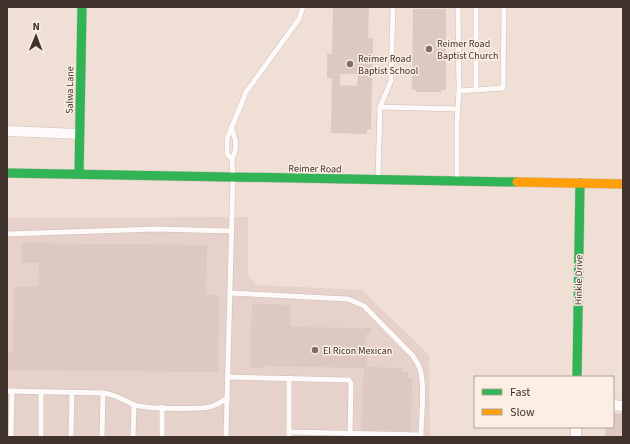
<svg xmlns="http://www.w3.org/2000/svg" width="630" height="444" viewBox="0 0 630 444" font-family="'Source Sans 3',sans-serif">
  <rect width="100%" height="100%" fill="#f0dfd4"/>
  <polygon fill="#e7d1cb" points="248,217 248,275 257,285 362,290 429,355 430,437 7,437 7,218"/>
  <g fill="#dec8c2" fill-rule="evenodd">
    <path d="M333,7H369L368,38H373L371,129H367V134L331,133L332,78H327V54H332ZM340,74H358L357,86L340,85Z"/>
    <polygon points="413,9 446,9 446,90 441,90 441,92 416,92 416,90 412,90"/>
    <polygon points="22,243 207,245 206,295 219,295 218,372 7,370 7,352 13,352 14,287 38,287 39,263 22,263"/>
    <polygon points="252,304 291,305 290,327 371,328 371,334 366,334 367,367 402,368 402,372 408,372 408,378 412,378 411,431 375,430 375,432 361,432 364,368 263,366 263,368 250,368"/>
    <polygon points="613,413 623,414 623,437 605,437 605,427 613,427"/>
  </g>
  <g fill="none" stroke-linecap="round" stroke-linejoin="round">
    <g stroke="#cbbeb5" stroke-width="6">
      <g id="lane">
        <polyline points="458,7 459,91"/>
        <polyline points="476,7 476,89"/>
        <polyline points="380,107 457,109"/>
        <path d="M231,127C236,138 238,148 232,159"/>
        <polyline points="378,178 380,107 391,81 393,7"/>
        <polyline points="457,180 457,121 459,91 503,88 504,7"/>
        <polyline points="7,234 156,229 231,231"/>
        <path d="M230,293L348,299L364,306L413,356C416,361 420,366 421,373C425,393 421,416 421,437"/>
        <polyline points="228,377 349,380 351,384 350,434"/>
        <path d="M7,391L103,393C116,394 124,401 135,405C147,409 202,410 213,406C218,404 223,401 227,398"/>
        <polyline points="41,392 41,437"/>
        <polyline points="289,432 421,435"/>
        <polyline points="11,437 12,391"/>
        <polyline points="71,437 72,392"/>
        <polyline points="102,437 103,393"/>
        <polyline points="133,437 134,405"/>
        <polyline points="162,437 162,407"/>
        <polyline points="226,437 233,177 232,159 227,154 227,139 246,92 299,19 303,7"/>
        <polyline points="289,437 289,378"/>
      </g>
    </g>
    <g stroke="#cbbeb5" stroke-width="11">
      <g id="street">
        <polyline points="7,131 79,134"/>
        <polyline points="613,405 623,406"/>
        <polyline points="576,437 576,427"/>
      </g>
    </g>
    <g stroke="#cbbeb5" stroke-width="10">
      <g id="fast">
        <polyline points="7,173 517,182"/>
        <polyline points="79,174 82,7"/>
        <polyline points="577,377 580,183"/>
      </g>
    </g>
    <g stroke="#cbbeb5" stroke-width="10">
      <polyline id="slow" points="517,182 623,184"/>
    </g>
    <use href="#lane" stroke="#fdfaf9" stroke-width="5"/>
    <use href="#street" stroke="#fdfaf9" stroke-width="10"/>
    <use href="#fast" stroke="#30b455" stroke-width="9"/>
    <use href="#slow" stroke="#ff9f0a" stroke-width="9"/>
  </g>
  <g fill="#7e6f66" stroke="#fbeee5" stroke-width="1.5">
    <circle cx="429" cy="49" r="4"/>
    <circle cx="350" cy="64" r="4"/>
    <circle cx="315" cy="350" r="4"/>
  </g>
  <g text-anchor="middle" stroke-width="3" stroke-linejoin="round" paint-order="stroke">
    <g font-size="10" fill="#40332b" stroke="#fbeee5" text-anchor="start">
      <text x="437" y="47">Reimer Road<tspan x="437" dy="12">Baptist Church</tspan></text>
      <text x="358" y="62">Reimer Road<tspan x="358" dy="12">Baptist School</tspan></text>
      <text x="323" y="354">El Ricon Mexican</text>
    </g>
    <g font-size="10" fill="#40332b" stroke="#fbeee5">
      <text transform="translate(69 90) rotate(-89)" y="4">Salwa Lane</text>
      <text transform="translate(315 168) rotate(1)" y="4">Reimer Road</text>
      <text transform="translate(578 280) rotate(-89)" y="4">Hinkle Drive</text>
    </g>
  </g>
  <rect width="630" height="444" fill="none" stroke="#40332b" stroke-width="16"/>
  <rect x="474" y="376" width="140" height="52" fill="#fbeee5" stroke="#b0a39b"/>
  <rect x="482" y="389" width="20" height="6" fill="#30b455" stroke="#b0a39b"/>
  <text x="510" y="396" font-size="12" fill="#40332b">Fast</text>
  <rect x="482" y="409" width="20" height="6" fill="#ff9f0a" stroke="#b0a39b"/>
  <text x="510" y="416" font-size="12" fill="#40332b">Slow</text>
  <g transform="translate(36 36) rotate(1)" stroke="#fbeee5" stroke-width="3" paint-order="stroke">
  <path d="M0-3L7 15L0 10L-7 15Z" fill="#40332b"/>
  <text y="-6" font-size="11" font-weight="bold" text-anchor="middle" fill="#40332b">N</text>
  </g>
</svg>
